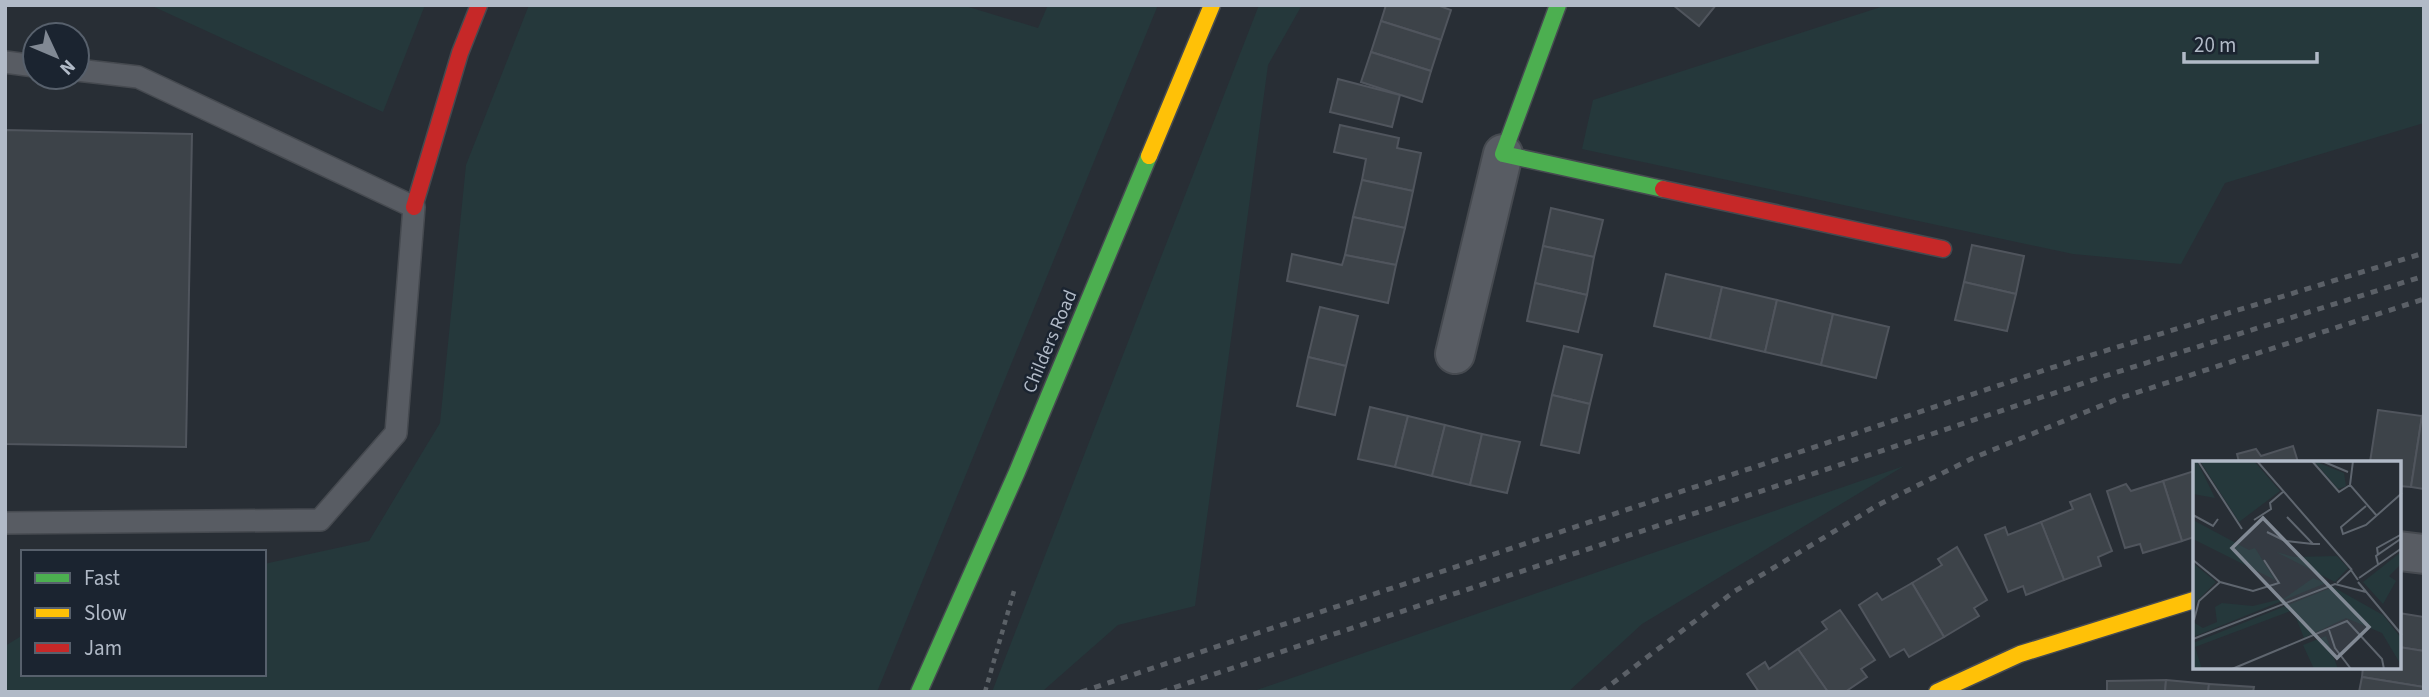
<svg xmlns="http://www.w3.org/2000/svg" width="2429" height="697" viewBox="0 0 2429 697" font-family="'Source Sans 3',sans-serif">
  <rect width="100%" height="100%" fill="#282e35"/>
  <g fill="#25383b">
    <polygon points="150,5 425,5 383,112"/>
    <polygon points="529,5 962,5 1038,28 1048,5 1158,5 877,692 5,692 5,646 23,635 23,674 264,674 264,564 369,541 440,423 466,165"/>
    <polygon points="1259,5 1302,5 1268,65 1195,606 1118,625 1044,690 992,692"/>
    <polygon points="1887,5 2424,5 2424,123 2225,183 2181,264 2073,254 1582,149 1593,100"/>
    <polygon points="1904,466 1642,624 1568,692 1251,692"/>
  </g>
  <g fill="#3d4349" stroke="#50555d" stroke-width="2">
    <polygon points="1386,5 1437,5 1451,10 1441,40 1381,21"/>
    <polygon points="1673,5 1716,5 1699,26"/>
    <polygon points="1381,21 1441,40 1431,71 1371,52"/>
    <polygon points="1371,52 1431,71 1422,102 1361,82"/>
    <polygon points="1338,79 1400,95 1392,127 1330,112"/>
    <polygon points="1340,125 1399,138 1397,148 1421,153 1413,191 1362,180 1366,159 1334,152"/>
    <polygon points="5,130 192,134 186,447 5,444"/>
    <polygon points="1362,180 1413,191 1405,228 1353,217"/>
    <polygon points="1551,208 1603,220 1594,257 1543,246"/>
    <polygon points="1353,217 1405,228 1396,265 1345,255"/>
    <polygon points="1972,245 2024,256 2016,294 1964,282"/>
    <polygon points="1543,246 1594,257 1587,295 1535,283"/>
    <polygon points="1292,254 1342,265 1345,255 1396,265 1388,303 1287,281"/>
    <polygon points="1666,274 1722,287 1710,339 1654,326"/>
    <polygon points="1964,282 2016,294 2007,331 1955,320"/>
    <polygon points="1535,283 1587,295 1578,332 1527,321"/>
    <polygon points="1722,287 1777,300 1765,352 1710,339"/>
    <polygon points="1777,300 1833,314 1821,365 1765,352"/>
    <polygon points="1320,307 1358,316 1346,366 1308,357"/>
    <polygon points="1833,314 1889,327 1876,378 1821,365"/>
    <polygon points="1564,346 1602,355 1590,404 1552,395"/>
    <polygon points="1308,357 1346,366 1335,415 1297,406"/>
    <polygon points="1552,395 1590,404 1579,453 1541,445"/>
    <polygon points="1370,407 1408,416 1395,467 1358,459"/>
    <polygon points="2378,410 2422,416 2411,487 2399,486 2399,462 2370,462"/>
    <polygon points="1408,416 1445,425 1432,476 1395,467"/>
    <polygon points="2422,416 2424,417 2424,489 2411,487"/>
    <polygon points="1445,425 1482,434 1470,485 1432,476"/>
    <polygon points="1482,434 1520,442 1507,493 1470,485"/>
    <polygon points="2293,446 2298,462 2239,462 2237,454 2256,449 2261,456"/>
    <polygon points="2194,471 2194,537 2182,541 2163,481"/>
    <polygon points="2163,481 2182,541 2143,553 2140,544 2125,548 2107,491 2126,484 2131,491"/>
    <polygon points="2090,494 2112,551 2098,557 2101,566 2064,580 2041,522 2073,509 2070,502"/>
    <polygon points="2041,522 2064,580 2026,595 2023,586 2008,592 1985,535 2005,527 2008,535"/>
    <polygon points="1957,547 1987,600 1974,608 1979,616 1944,637 1912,583 1942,565 1938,559"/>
    <polygon points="1912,583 1944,637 1909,657 1904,649 1890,657 1859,605 1877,593 1882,600"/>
    <polygon points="1840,610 1875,660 1861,669 1867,677 1845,692 1828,692 1798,649 1827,629 1822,622"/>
    <polygon points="2399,613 2424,617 2424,651 2399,647"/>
    <polygon points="2399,647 2424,651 2424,687 2362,677 2363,667 2399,667"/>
    <polygon points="1798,649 1828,692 1759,692 1747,674 1765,662 1769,669"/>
    <polygon points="2362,677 2424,687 2424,692 2359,692"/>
    <polygon points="2166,680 2165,692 2107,692 2107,681"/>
    <polygon points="2166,680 2209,684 2208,692 2165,692"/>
    <polygon points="2209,684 2254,687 2253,692 2208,692"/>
  </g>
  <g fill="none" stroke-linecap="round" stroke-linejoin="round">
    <g stroke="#464a50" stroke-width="24">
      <g id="lane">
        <polyline points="5,62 35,66"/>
        <polyline points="5,523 320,520 396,433 414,207 138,77 77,70"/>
      </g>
    </g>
    <g stroke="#464a50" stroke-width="42">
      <g id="street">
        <polyline points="1455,354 1503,154"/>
        <polyline points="2399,551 2424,554"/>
      </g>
    </g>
    <g stroke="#464a50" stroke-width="19">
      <g id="fast">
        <polyline points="1558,5 1503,154 1663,189"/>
        <polyline points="919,692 1017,472 1149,156"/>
      </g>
    </g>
    <g stroke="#464a50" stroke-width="19">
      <g id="slow">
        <polyline points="1149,156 1212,5"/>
        <polyline points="1937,692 2020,654 2194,600"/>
      </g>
    </g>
    <g stroke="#464a50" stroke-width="19">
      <g id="jam">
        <polyline points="1663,189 1943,249"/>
        <polyline points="414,207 460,53 479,5"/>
      </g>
    </g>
    <polyline stroke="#5b6167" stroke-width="4.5" stroke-dasharray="5 5" stroke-linecap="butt" points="985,692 1014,591"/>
    <use href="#lane" stroke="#585c63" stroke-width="21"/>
    <use href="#street" stroke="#585c63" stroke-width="38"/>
    <use href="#fast" stroke="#4caf50" stroke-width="16"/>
    <use href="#slow" stroke="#ffc107" stroke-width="16"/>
    <use href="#jam" stroke="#c62828" stroke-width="16"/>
    <g stroke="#5b6067" stroke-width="5" stroke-dasharray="7 7" stroke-linecap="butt">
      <polyline points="1081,692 2072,361 2424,253"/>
      <polyline points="1161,692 2111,374 2424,276"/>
      <polyline points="1601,692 1735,591 1878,505 1973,458 2120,398 2424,299"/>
    </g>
  </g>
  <g text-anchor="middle" stroke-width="5" stroke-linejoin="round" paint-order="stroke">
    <g font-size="19" fill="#b1bac7" stroke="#1b2430">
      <text transform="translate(1049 341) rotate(-67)" y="7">Childers Road</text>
    </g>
  </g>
  <g transform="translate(2193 461)">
    <rect width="208" height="208" fill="#282e35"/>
    <path d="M0,0H4L22,37L0,33ZM7,0H61L87,30L46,61ZM121,0L151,12L153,25L145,28ZM0,59L56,89L62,87L82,119L0,78ZM83,91L101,96L144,95L155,107L142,121ZM208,91V103L196,115L203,120L190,143L170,121ZM0,102L23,121L3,141L0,156ZM120,117L133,122L0,176V161L10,167L24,161L22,146L29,142L60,145L92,137ZM140,126L190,154L208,177V204L189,172L153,157L111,177L100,149L2,186L9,208H0V182ZM133,175L145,208H121L110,184Z" fill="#25383b"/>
    <path fill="none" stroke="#5f666f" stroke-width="2" d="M5,0L49,68M64,0L159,109M119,0L146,31L157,24M129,0L155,11M160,0L157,24L184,55M173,45L148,66L150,73L173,64L209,32M0,54L20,65L25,58M94,56L120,83H127M61,59L78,48L77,42L91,30M74,71L92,80L120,83M185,94L184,87L209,73M0,99L27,121L60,130L86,122L71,99M185,103L183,95L209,77M166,117L209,87M165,121L209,174M144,122L158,109L165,119M1,159L6,140L27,121M136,169L142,187L158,208M0,178L142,123L173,131M39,208L154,160L189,198L191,208"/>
    <path fill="#818994" fill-opacity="0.15" stroke="#818994" stroke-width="3.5" d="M70,57L176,166L144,197L39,87Z"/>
    <rect width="208" height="208" fill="none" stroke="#b1bac7" stroke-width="3.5"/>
  </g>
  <rect width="2429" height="697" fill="none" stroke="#b1bac7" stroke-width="14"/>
  <rect x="21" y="550" width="245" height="126" fill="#1b2430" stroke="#57606c" stroke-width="2"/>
  <rect x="35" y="573" width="35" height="10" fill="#4caf50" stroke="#57606c" stroke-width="2"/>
  <text x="84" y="585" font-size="21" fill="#b1bac7">Fast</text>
  <rect x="35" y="608" width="35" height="10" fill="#ffc107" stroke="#57606c" stroke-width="2"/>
  <text x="84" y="620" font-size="21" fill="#b1bac7">Slow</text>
  <rect x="35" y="643" width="35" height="10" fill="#c62828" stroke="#57606c" stroke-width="2"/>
  <text x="84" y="655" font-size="21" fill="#b1bac7">Jam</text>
  <g transform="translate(56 56) rotate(134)"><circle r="33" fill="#1b2430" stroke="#57606c" stroke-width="2"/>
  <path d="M0-5L12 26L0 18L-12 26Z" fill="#818994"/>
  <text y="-10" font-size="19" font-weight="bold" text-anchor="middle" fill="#b1bac7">N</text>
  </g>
  <path d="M2184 52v10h133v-10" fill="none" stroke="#b1bac7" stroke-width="3.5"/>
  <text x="2194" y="52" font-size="21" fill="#b1bac7" stroke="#1b2430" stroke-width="5" paint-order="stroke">20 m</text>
</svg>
